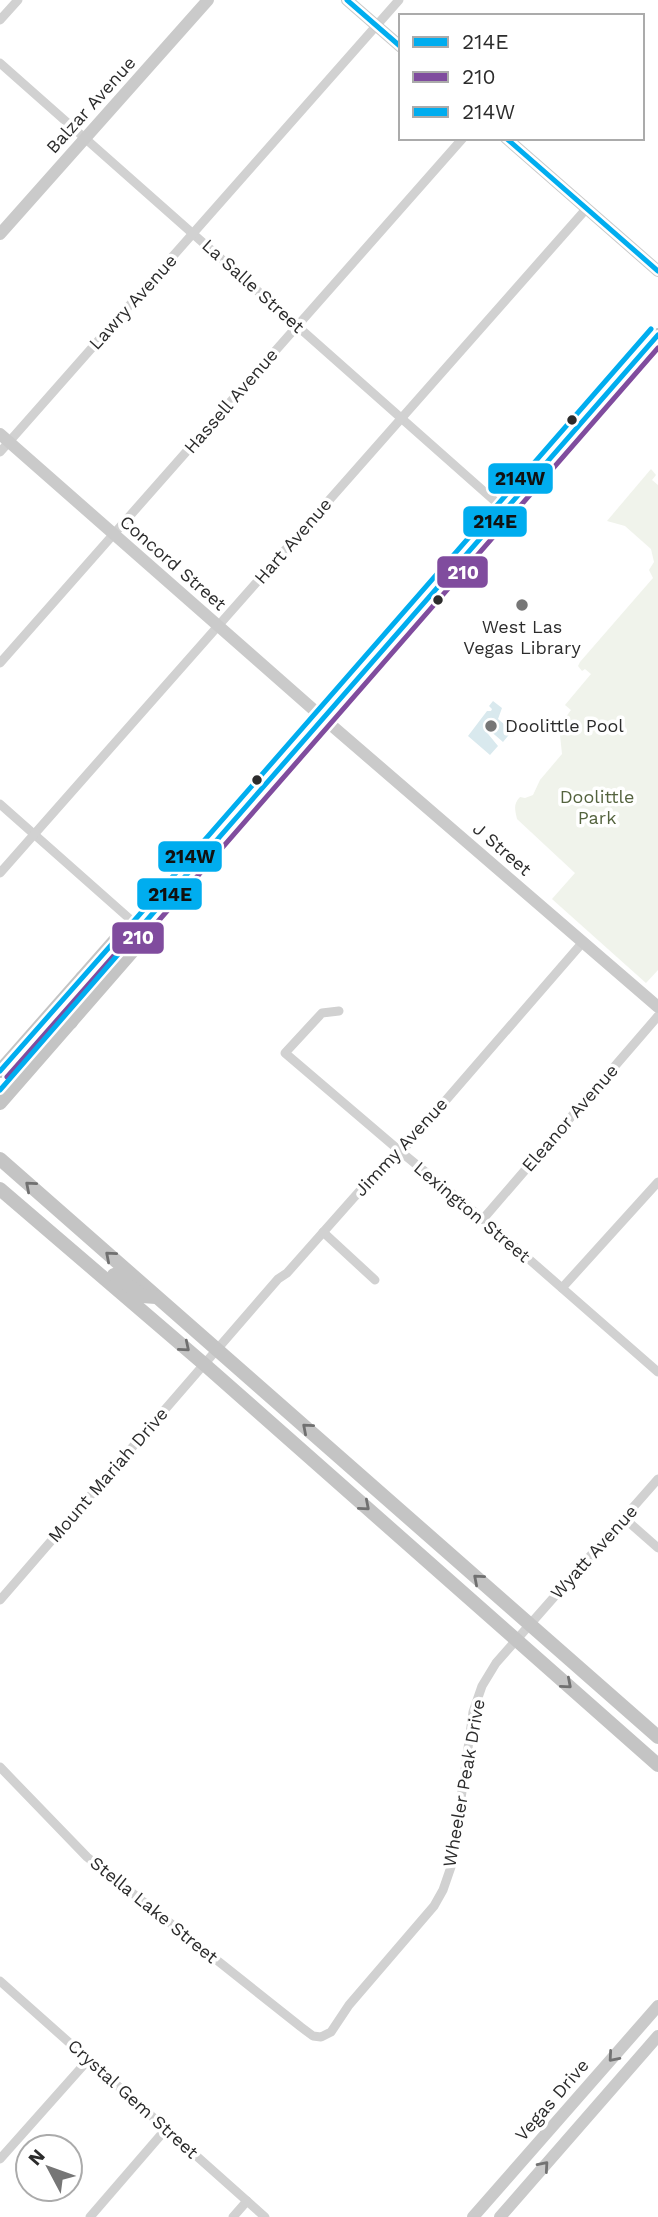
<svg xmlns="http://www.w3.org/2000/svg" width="658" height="2217" viewBox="0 0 658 2217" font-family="'Work Sans',sans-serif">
  <rect width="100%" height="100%" fill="#fff"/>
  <path fill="#f0f3eb" d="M651,469L656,475L652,480L658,485V970L646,983L552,899L575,873L517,819C515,810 513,804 520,797L525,798L533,795L540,780L562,754L560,735L564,722L563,721L571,710L565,705L591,674L585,669L582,671L578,666L580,662L653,578L649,570L654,562L651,549L625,526L607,521Z"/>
  <polygon fill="#d9e9ee" points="493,701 502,708 498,719 512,731 503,742 488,729 484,729 498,746 490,755 468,736 487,711 491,711 492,709 489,706"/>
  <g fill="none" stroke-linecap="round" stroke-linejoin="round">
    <g stroke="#d1d1d1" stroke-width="9">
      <polyline points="0,20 18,0"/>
      <polyline points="0,63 505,510"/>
      <polyline points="0,452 399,0"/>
      <polyline points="0,663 463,138"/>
      <polyline points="0,804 140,928"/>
      <polyline points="0,873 587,208"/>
      <polyline points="339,1011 322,1013 285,1053 401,1152 483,1219 658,1372"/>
      <polyline points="483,1219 658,1016"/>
      <polyline points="323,1232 375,1280"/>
      <polyline points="562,1288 658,1182"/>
      <polyline points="624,1518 658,1548"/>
      <polyline points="0,1600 278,1279 287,1273 373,1176 384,1169 401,1152 583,942"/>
      <polyline points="0,1767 87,1857 301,2027 313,2036 321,2037 331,2032 349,2005 434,1906 443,1890 452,1864 473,1712 482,1686 496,1663 658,1479"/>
      <polyline points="0,1981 265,2217"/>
      <polyline points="0,2159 89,2059"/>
      <polyline points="90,2217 166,2129"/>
      <polyline points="233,2217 247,2201"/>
    </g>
    <g stroke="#cacaca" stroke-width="12">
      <polyline points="347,0 401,47"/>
      <polyline points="506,138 658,271"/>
      <polyline points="0,234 208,0"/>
      <polyline points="0,434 323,718 658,1007"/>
      <polyline points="473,2217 658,2006"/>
      <polyline points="500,2217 658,2036"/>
    </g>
    <g stroke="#c4c4c4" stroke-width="14">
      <polyline points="71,1022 68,1009 82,994 82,978"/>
      <polyline points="0,1071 120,935 140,928 658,335"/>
      <polyline points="0,1103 136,947 140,928"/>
      <polyline points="0,1159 658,1737"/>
      <polyline points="0,1189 204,1364 658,1765"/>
      <polyline points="114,1275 142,1296 156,1297"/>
    </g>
    <g stroke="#fff" stroke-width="10">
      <g id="bus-1">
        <polyline points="347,0 401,47"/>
        <polyline points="506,138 658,271"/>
        <polyline points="0,1071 120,935 140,928 658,335"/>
      </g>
    </g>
    <g stroke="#fff" stroke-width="10">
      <polyline id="bus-2" points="7,1077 125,943 147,934 658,348"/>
    </g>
    <g stroke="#fff" stroke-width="10">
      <polyline id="bus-3" points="0,1090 128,943 133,922 651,329"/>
    </g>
    <use href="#bus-1" stroke="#00adef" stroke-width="5"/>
    <use href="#bus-2" stroke="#804c9e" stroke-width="5"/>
    <use href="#bus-3" stroke="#00adef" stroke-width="5"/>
  </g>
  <defs><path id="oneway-chevron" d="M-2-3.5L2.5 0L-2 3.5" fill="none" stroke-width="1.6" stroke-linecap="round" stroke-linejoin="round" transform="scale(1.75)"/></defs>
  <g stroke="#707070">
    <use href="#oneway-chevron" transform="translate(30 1186) rotate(-139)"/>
    <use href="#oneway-chevron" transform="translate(110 1256) rotate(-139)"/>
    <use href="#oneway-chevron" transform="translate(185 1347) rotate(40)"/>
    <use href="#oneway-chevron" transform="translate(307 1428) rotate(-139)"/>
    <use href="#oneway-chevron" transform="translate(365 1506) rotate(41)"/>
    <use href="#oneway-chevron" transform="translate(478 1579) rotate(-139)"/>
    <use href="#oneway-chevron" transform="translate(567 1684) rotate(41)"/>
  </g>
  <g stroke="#737373">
    <use href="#oneway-chevron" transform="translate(613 2057) rotate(131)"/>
    <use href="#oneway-chevron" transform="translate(544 2166) rotate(-49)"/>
  </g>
  <g fill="#2c2c2c" stroke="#fff" stroke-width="2.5">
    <circle cx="572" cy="420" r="6"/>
    <circle cx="438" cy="600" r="6"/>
    <circle cx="257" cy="780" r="6"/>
  </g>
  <g fill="#767676" stroke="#fff" stroke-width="2.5">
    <circle cx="522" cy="605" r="7"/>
    <circle cx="491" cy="726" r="7"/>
  </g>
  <g text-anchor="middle" stroke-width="7" stroke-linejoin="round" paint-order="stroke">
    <g font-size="18" fill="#2c2c2c" stroke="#fff">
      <text transform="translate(91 105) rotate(-48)" y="6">Balzar Avenue</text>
      <text transform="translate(253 286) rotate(42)" y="6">La Salle Street</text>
      <text transform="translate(133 302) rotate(-48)" y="6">Lawry Avenue</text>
      <text transform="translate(231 401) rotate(-49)" y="6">Hassell Avenue</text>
      <text transform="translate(293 541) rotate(-49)" y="6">Hart Avenue</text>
      <text transform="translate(173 563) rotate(41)" y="6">Concord Street</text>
      <text transform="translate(502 849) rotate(41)" y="6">J Street</text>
      <text transform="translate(570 1118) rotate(-49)" y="6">Eleanor Avenue</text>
      <text transform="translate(401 1147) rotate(-47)" y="6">Jimmy Avenue</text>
      <text transform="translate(472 1212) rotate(40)" y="6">Lexington Street</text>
      <text transform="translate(108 1475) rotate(-49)" y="6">Mount Mariah Drive</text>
      <text transform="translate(594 1552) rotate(-48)" y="6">Wyatt Avenue</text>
      <text transform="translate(464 1783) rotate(-80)" y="6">Wheeler Peak Drive</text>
      <text transform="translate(154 1910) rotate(39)" y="6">Stella Lake Street</text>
      <text transform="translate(133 2099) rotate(42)" y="6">Crystal Gem Street</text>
      <text transform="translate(552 2100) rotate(-49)" y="6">Vegas Drive</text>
    </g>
    <g font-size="18" fill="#2c2c2c" stroke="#fff">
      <text x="522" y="633">West Las<tspan x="522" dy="21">Vegas Library</tspan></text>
      <text x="505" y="732" text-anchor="start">Doolittle Pool</text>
    </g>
    <g font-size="18" fill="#54633e" stroke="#fff">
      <text x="597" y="803">Doolittle<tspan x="597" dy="21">Park</tspan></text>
    </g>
  </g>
  <g stroke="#fff" stroke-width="2.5">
    <rect x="487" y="462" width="67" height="33" rx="7" fill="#00adef"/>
    <rect x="462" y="505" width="66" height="33" rx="7" fill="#00adef"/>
    <rect x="436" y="555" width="53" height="34" rx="7" fill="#804c9e"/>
    <rect x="157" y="840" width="66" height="33" rx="7" fill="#00adef"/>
    <rect x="136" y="877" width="67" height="34" rx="7" fill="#00adef"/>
    <rect x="111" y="921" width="54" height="34" rx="7" fill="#804c9e"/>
  </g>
  <g font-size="19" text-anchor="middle" font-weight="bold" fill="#fff">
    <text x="463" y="579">210</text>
    <text x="138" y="944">210</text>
  </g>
  <g font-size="19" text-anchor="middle" font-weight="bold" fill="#111">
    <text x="520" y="485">214W</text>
    <text x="495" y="528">214E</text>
    <text x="190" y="863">214W</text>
    <text x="170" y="901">214E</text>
  </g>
  <rect x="399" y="14" width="245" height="126" fill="#ffffff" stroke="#ababab" stroke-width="2"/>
  <rect x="413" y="37" width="35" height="10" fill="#00adef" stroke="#ababab" stroke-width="2"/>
  <text x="462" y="49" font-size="21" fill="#2c2c2c">214E</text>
  <rect x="413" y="72" width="35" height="10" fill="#804c9e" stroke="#ababab" stroke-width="2"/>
  <text x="462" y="84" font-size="21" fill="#2c2c2c">210</text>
  <rect x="413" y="107" width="35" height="10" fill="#00adef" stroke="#ababab" stroke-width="2"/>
  <text x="462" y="119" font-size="21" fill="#2c2c2c">214W</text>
  <g transform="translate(49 2168) rotate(311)"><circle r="33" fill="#ffffff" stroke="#ababab" stroke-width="2"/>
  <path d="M0-5L12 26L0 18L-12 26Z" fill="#767676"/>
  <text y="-10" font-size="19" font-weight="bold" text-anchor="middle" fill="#2c2c2c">N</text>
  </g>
</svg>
